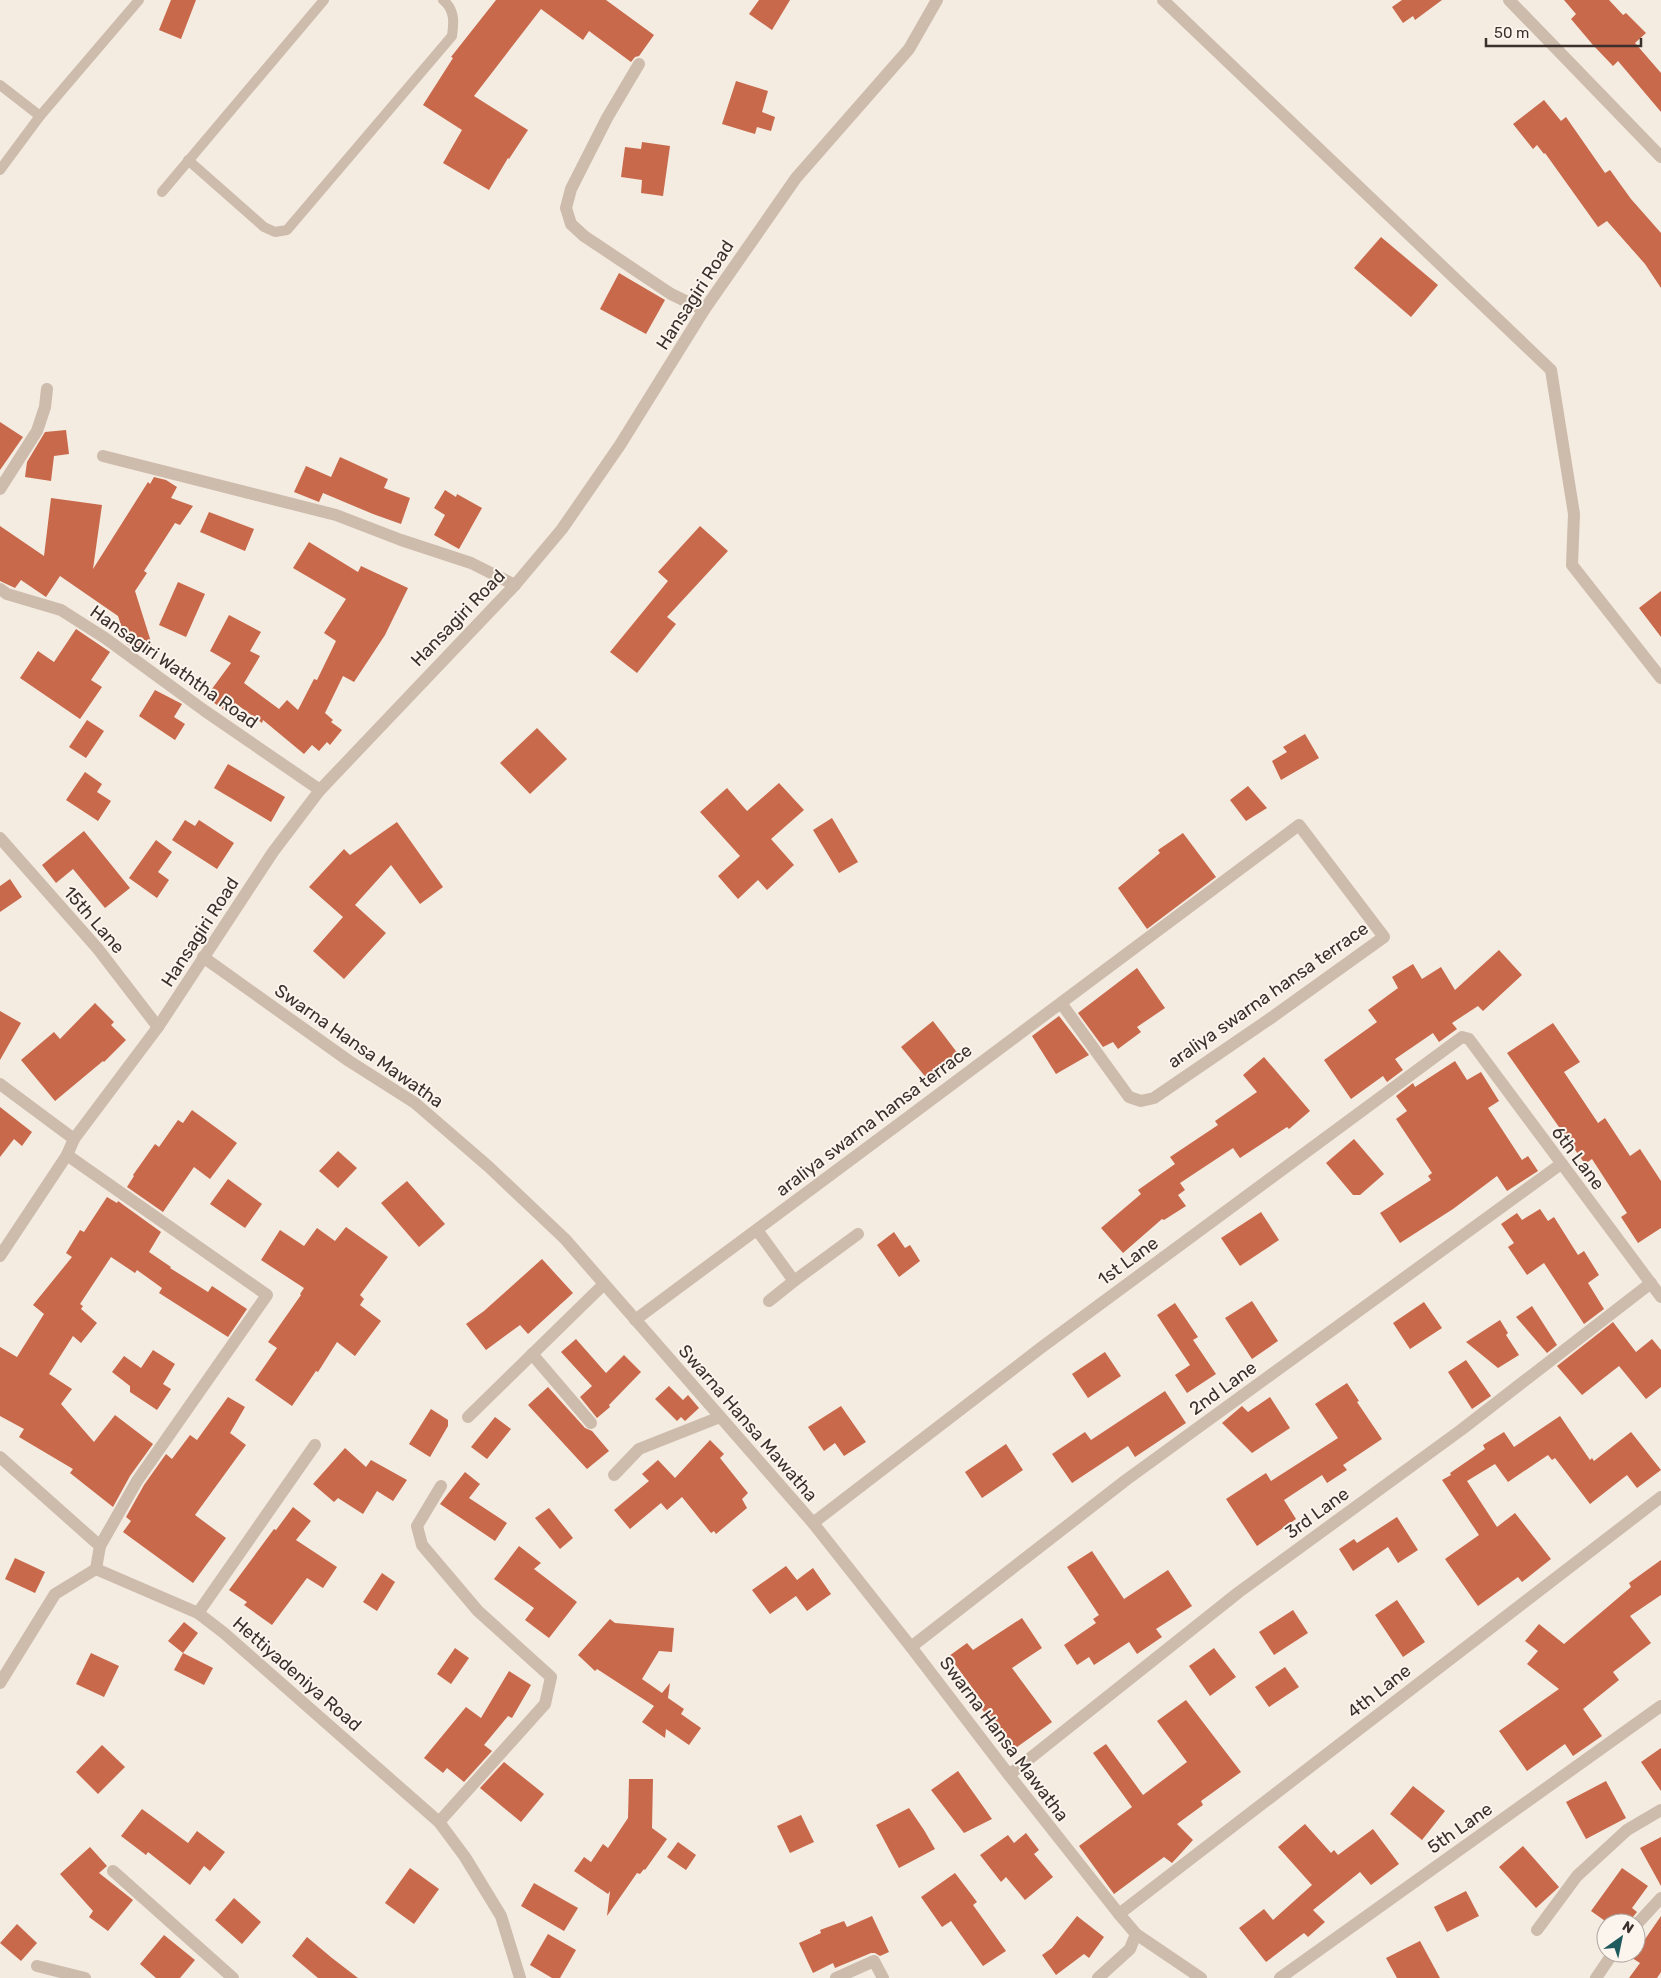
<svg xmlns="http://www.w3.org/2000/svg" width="1661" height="1978" viewBox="0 0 1661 1978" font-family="Rubik,sans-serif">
  <rect width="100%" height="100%" fill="#f4ebe1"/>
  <g fill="#c8694b">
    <polygon points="171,0 196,0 181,39 159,30"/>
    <polygon points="496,0 606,0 654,35 639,56 635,57 631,62 589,31 583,40 541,9 474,96 528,130 509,159 508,158 489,190 443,163 462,130 423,105 453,58 451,57"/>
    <polygon points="759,0 790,0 772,30 749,14"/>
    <polygon points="1402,0 1442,0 1415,20 1413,16 1403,23 1392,7"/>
    <polygon points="1564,0 1609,0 1623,15 1626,13 1646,33 1635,43 1661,73 1661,112 1618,61 1613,66 1593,45 1571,19 1576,14"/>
    <polygon points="736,81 768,91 762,112 775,117 771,131 757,127 755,134 722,124"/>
    <polygon points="1544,100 1561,121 1566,117 1605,173 1610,170 1631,199 1661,233 1661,288 1645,264 1607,221 1598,227 1545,153 1544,154 1537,145 1533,149 1513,124"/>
    <polygon points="642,142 670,146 663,196 641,193 642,180 621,177 625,147 641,149"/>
    <polygon points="1381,237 1438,285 1411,317 1354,268"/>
    <polygon points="619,273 665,300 646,334 600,309"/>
    <polygon points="0,422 23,437 0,470"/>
    <polygon points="66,430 69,454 54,456 51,481 25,477 27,462 45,432"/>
    <polygon points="340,457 388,479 384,488 410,498 401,524 373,514 323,493 319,502 294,492 306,466 331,477"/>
    <polygon points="154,477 166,480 177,487 171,498 193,506 180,525 175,523 144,571 147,573 135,591 152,645 135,650 127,644 118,616 60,576 46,597 21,580 15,588 0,581 0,526 44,556 51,498 102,505 93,569 148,482 150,484"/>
    <polygon points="445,490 456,497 457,494 482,508 459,549 434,535 445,515 434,508"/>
    <polygon points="209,512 254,529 245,551 200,532"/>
    <polygon points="700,526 728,551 667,617 676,624 637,673 610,652 668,581 658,572"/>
    <polygon points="309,542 358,572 361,566 408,588 385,635 354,682 343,676 325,713 333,720 331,722 342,730 330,745 327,742 319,751 312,745 304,754 263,720 262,723 235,703 228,713 206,697 231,663 210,651 229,615 261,632 250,651 260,656 244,683 279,709 287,700 298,710 314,679 317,680 336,641 324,633 346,599 293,568"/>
    <polygon points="178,582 205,594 186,637 159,625"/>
    <polygon points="1661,591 1661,637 1639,608"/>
    <polygon points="76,629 110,652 91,680 102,687 80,719 20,678 38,651 54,662"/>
    <polygon points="155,690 182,704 174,717 185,724 175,740 139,716"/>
    <polygon points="87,720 104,731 86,758 69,747"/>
    <polygon points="537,728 567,759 530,794 500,763"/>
    <polygon points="1305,734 1319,758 1281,780 1272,761 1287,752 1283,747"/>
    <polygon points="228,764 285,797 271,822 214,788"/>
    <polygon points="85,772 102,784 97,792 111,801 98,821 66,800"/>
    <polygon points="779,783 804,810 771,839 794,865 767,890 758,880 738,899 718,876 740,856 700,812 727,788 747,811"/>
    <polygon points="1248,786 1267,808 1246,821 1230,800"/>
    <polygon points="832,818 858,862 839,873 813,830"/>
    <polygon points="185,820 195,826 199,820 234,843 217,869 172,840"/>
    <polygon points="397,822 443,887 420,904 391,865 355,905 386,933 344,979 313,951 343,917 309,887 344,849 350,855"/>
    <polygon points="84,831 130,888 105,908 73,869 56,883 42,865"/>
    <polygon points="1183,833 1216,877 1147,929 1118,888 1160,853 1158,850"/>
    <polygon points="156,840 172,852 158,872 169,880 157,898 129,878"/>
    <polygon points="10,879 22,897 0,912 0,886"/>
    <polygon points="1499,950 1522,975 1483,1011 1478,1006 1452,1023 1457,1029 1439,1042 1433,1033 1395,1059 1403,1070 1387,1082 1383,1076 1351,1099 1324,1060 1377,1022 1368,1010 1398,988 1392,977 1413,964 1422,979 1441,967 1455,990"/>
    <polygon points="1137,968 1165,1008 1137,1027 1141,1032 1118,1049 1113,1042 1103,1047 1078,1013"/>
    <polygon points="95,1003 114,1022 111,1025 126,1040 104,1062 103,1061 55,1101 21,1060 54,1032 60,1039"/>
    <polygon points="0,1011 21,1023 0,1060"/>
    <polygon points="1059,1016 1089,1055 1056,1074 1032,1036"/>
    <polygon points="933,1021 959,1055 928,1080 901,1047"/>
    <polygon points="1553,1023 1580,1062 1564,1072 1598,1123 1605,1118 1630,1156 1640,1149 1661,1181 1661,1228 1638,1243 1621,1217 1627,1213 1592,1159 1585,1164 1507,1053"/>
    <polygon points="1264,1057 1310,1111 1289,1129 1287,1127 1240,1158 1233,1148 1180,1183 1185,1190 1178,1195 1186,1206 1164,1220 1162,1219 1123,1253 1101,1228 1141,1194 1138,1190 1175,1164 1170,1157 1218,1125 1215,1121 1257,1092 1243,1075"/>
    <polygon points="1455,1061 1467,1080 1481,1072 1499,1101 1488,1108 1522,1160 1528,1156 1538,1171 1507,1191 1497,1176 1453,1209 1400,1243 1380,1213 1431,1180 1428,1176 1432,1173 1396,1119 1407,1111 1396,1096 1413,1083 1415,1087"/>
    <polygon points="0,1107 32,1132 22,1146 14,1139 0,1157"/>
    <polygon points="192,1110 237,1143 210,1179 194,1167 163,1212 127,1187 134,1176 133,1175 155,1144 159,1147 178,1120 183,1123"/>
    <polygon points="1354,1139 1384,1174 1360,1195 1353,1195 1326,1163"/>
    <polygon points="338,1151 357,1168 338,1188 319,1171"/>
    <polygon points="228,1179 262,1204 245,1228 210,1204"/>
    <polygon points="407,1181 445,1224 419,1247 381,1203"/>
    <polygon points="107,1197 117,1203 118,1201 161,1232 149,1252 171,1267 170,1268 208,1292 212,1286 247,1309 228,1337 159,1293 162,1288 137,1270 135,1273 111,1257 80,1304 83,1306 81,1309 97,1323 81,1343 73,1336 49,1374 72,1389 61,1404 94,1442 115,1415 153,1444 130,1476 113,1507 70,1473 73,1469 19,1437 24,1429 0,1416 0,1347 17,1357 44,1314 33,1305 72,1257 66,1253 80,1230 84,1232"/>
    <polygon points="1540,1209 1548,1221 1554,1217 1578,1255 1584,1251 1599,1275 1588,1283 1604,1309 1584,1324 1544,1263 1527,1275 1508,1247 1514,1243 1501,1224 1517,1213 1522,1220"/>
    <polygon points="1261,1212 1279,1240 1240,1266 1221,1238"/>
    <polygon points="346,1227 388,1257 360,1295 364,1299 360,1305 381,1321 355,1356 337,1342 318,1372 316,1371 292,1406 255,1380 277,1348 268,1342 301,1295 300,1294 304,1288 261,1260 280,1230 304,1246 317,1228 335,1241"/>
    <polygon points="894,1232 905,1248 910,1245 920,1261 899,1277 877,1245"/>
    <polygon points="542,1259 573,1293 528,1334 520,1325 486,1350 466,1324 484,1311"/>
    <polygon points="1252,1301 1278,1341 1252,1359 1225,1318"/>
    <polygon points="1424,1302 1442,1328 1410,1349 1393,1323"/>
    <polygon points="1175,1303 1198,1337 1193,1340 1216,1374 1187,1393 1175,1375 1190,1365 1157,1315"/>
    <polygon points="1532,1306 1557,1345 1547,1353 1516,1317"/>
    <polygon points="1500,1320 1508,1333 1506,1335 1519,1355 1498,1368 1466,1342"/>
    <polygon points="1613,1322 1636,1352 1652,1339 1661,1350 1661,1387 1646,1399 1619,1366 1582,1395 1557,1366"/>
    <polygon points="576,1339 606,1373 624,1355 641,1372 609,1405 610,1407 597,1418 580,1397 592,1386 561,1352"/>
    <polygon points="153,1350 175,1364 163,1384 171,1389 157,1410 130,1392 130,1386 112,1372 124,1356 141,1368"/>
    <polygon points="1105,1352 1121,1376 1088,1398 1072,1374"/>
    <polygon points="1466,1360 1491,1396 1472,1409 1448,1372"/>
    <polygon points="1347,1383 1359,1401 1357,1402 1382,1439 1343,1465 1347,1470 1327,1483 1322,1475 1284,1500 1296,1519 1257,1546 1226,1499 1266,1473 1271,1481 1338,1438 1315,1404"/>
    <polygon points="669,1386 683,1400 688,1395 699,1408 685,1421 681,1417 677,1421 655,1399"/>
    <polygon points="548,1387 585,1428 592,1431 609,1451 587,1469 528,1405"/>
    <polygon points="1165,1391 1186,1423 1135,1457 1128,1446 1072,1483 1052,1454 1085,1432 1091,1440"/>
    <polygon points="228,1397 245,1407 230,1433 246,1445 195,1515 226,1538 193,1583 123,1532 131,1521 126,1517 144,1485 166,1454 172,1459 190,1435 197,1440"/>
    <polygon points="1270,1397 1290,1428 1252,1453 1222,1423 1242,1406 1248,1412"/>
    <polygon points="841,1406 866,1442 844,1456 835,1443 824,1451 808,1427"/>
    <polygon points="431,1409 448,1420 448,1426 430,1457 409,1444"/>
    <polygon points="1560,1416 1590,1460 1592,1458 1594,1461 1631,1432 1661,1470 1637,1488 1627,1475 1590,1504 1555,1458 1552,1460 1548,1455 1508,1482 1495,1464 1467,1481 1497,1527 1515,1513 1551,1559 1522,1582 1518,1577 1478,1606 1445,1559 1479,1535 1442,1480 1451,1475 1450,1473 1485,1449 1483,1445 1504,1432 1514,1447"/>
    <polygon points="495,1417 511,1429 487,1459 471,1447"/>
    <polygon points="710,1440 724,1454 720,1458 748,1493 742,1499 747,1508 716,1534 714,1531 711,1533 682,1497 667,1510 661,1503 630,1529 614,1510 649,1481 642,1474 658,1460 675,1478"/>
    <polygon points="1006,1444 1023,1470 982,1498 965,1472"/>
    <polygon points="345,1448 366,1467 371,1460 407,1480 393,1501 377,1491 363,1514 338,1498 334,1502 313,1484"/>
    <polygon points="465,1472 480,1484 469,1498 507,1523 495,1541 440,1504"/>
    <polygon points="293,1507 311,1521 296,1540 337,1567 323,1588 307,1578 272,1625 244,1605 247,1602 229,1590 274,1529 276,1530"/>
    <polygon points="549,1508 573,1538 560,1549 535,1518"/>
    <polygon points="1397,1517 1418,1550 1398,1563 1388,1547 1353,1571 1339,1549 1354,1539 1357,1543"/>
    <polygon points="519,1546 541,1563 534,1569 577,1602 549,1638 525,1620 534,1608 494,1579"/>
    <polygon points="1092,1551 1124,1599 1168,1570 1192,1606 1156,1629 1162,1637 1137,1654 1129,1642 1094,1665 1089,1657 1077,1665 1064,1645 1096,1623 1093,1619 1099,1615 1067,1567"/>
    <polygon points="15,1558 45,1572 35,1593 5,1579"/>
    <polygon points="1661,1560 1661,1595 1630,1616 1651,1643 1613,1672 1619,1680 1583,1709 1602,1736 1573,1756 1565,1744 1527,1771 1499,1731 1559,1689 1527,1664 1538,1651 1525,1641 1539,1624 1564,1644 1631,1587 1629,1583"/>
    <polygon points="786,1566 797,1580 813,1568 831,1594 807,1611 796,1596 770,1614 752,1590"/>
    <polygon points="382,1573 395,1582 377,1611 363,1602"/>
    <polygon points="1397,1600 1425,1642 1403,1657 1375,1615"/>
    <polygon points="1293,1610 1308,1633 1274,1655 1259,1632"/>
    <polygon points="1022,1618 1042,1648 1012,1668 1052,1722 1013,1750 981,1708 985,1705 949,1656 967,1643 973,1650"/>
    <polygon points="610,1619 615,1623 674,1628 672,1652 659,1651 642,1679 662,1693 670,1683 668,1698 684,1709 681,1714 701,1728 689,1745 666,1729 665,1738 642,1722 654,1706 597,1669 595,1671 578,1655"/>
    <polygon points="184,1622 198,1633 183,1653 168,1641"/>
    <polygon points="455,1648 469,1658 451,1684 437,1674"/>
    <polygon points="1214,1648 1236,1677 1210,1696 1189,1666"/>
    <polygon points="91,1653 119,1666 104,1697 76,1684"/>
    <polygon points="183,1653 213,1668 204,1685 174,1670"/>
    <polygon points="1285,1667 1299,1687 1269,1707 1255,1687"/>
    <polygon points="509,1671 531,1685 512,1718 508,1716 484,1745 492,1751 464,1782 447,1768 443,1773 424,1758 466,1707 481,1718"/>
    <polygon points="1186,1700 1241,1772 1201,1801 1203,1805 1177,1824 1193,1840 1172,1863 1164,1857 1114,1894 1079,1846 1132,1807 1093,1753 1106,1744 1143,1795 1187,1762 1157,1721"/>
    <polygon points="102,1745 125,1767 98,1794 76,1772"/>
    <polygon points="1661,1748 1661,1791 1641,1762"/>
    <polygon points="504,1762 544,1794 521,1822 480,1788"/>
    <polygon points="958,1771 992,1819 964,1833 931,1790"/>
    <polygon points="629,1779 653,1779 652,1828 667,1839 645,1870 644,1869 640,1874 637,1873 607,1916 610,1891 608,1894 574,1871 584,1857 591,1862 603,1844 608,1848 628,1818"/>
    <polygon points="1606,1781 1626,1818 1586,1839 1566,1802"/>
    <polygon points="1413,1786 1445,1811 1422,1840 1390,1814"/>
    <polygon points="909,1808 924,1830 935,1849 899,1868 876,1825"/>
    <polygon points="142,1809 188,1843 197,1831 225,1852 210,1871 204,1866 190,1885 148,1852 146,1855 121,1836"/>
    <polygon points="801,1815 814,1842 790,1853 777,1826"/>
    <polygon points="1305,1824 1331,1853 1334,1850 1338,1855 1373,1829 1399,1864 1371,1885 1360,1872 1313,1910 1325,1922 1308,1937 1304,1933 1266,1962 1239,1928 1264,1909 1273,1920 1312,1885 1278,1847"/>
    <polygon points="1026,1833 1039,1850 1034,1854 1053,1877 1025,1900 1006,1877 1001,1882 980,1855 1008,1835 1014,1843"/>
    <polygon points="1661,1837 1661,1886 1640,1848"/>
    <polygon points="678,1842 696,1855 686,1870 667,1857"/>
    <polygon points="1523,1846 1559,1887 1536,1908 1499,1867"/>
    <polygon points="90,1847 107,1866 99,1873 133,1900 108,1931 89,1917 93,1911 60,1874"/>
    <polygon points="410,1868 439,1889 414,1924 385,1903"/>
    <polygon points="1622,1868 1648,1886 1632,1908 1637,1912 1628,1923 1608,1923 1591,1911"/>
    <polygon points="955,1873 977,1902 973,1905 1006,1951 983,1966 951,1921 942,1927 921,1897"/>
    <polygon points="534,1883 578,1908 564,1931 521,1906"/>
    <polygon points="1466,1891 1479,1916 1447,1932 1434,1907"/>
    <polygon points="234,1898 261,1922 242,1944 215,1920"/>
    <polygon points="872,1916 889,1952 880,1956 875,1953 871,1953 835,1968 833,1963 813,1973 799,1943 821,1933 820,1930 844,1921 847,1927"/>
    <polygon points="1077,1916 1104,1937 1089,1958 1084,1954 1056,1975 1042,1955 1052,1948"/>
    <polygon points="1661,1916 1661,1972 1657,1978 1629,1978 1640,1963 1632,1958"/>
    <polygon points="17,1924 37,1943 21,1961 0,1943"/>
    <polygon points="548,1934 576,1950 560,1978 552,1978 530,1965"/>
    <polygon points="164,1935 195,1960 180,1978 156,1978 140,1964"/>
    <polygon points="307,1937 332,1958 358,1978 318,1978 292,1956"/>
    <polygon points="1420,1941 1440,1978 1397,1978 1386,1958"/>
  </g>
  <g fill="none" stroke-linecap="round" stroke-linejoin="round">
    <g stroke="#cdbbac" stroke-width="10">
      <polyline points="0,85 40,116"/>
      <path d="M188,160L264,227L275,232L287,230L452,36C454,22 455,10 443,0"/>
      <polyline points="0,170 40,116 139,0"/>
      <polyline points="162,192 324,0"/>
    </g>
    <g stroke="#cdbbac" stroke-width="12">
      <polyline points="1163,0 1551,370 1574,514 1572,565 1661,678"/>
      <polyline points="1509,0 1661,157"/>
      <polyline points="639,64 607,118 571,189 566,208 571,224 584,236 671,294 704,310"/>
      <polyline points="103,456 336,515 401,540 471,563 515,585"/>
      <polyline points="0,489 37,431 45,407 47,389"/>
      <polyline points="0,589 7,594 61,610 105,638 205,711 320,790"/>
      <polyline points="0,838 98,949 158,1027"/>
      <polyline points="203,957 349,1061 415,1103 489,1167 565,1239 813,1523 911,1647 1009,1775 1119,1914 1136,1934 1201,1978"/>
      <polyline points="0,1084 74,1139"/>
      <polyline points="67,1155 267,1295 137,1481 100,1546"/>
      <polyline points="757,1230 794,1281 858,1234"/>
      <polyline points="769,1301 794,1281"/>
      <path d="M635,1320C857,1156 1078,990 1299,825L1384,937L1271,1018L1154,1098L1141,1101L1129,1097L1061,1003"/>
      <polyline points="532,1354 591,1423"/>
      <polyline points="468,1417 604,1284"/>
      <polyline points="0,1457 100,1546 96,1569 198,1613 224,1633 439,1822 465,1857 501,1916 520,1978"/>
      <polyline points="614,1475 639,1449 720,1417"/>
      <polyline points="813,1523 1042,1347 1462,1037 1469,1039 1661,1297"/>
      <polyline points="198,1613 315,1445"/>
      <polyline points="911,1647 1126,1480 1561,1164"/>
      <polyline points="0,1683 55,1594 96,1569"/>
      <polyline points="1009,1775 1239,1592 1461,1430 1651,1283"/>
      <polyline points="439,1822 545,1704 551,1677 478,1611 422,1545 417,1526 441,1486"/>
      <polyline points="113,1871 233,1978"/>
      <polyline points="1119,1914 1661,1497"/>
      <polyline points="1636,1925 1661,1898"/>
      <polyline points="1537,1930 1577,1876 1627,1830 1661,1810"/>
      <polyline points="37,1966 85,1978"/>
      <polyline points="836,1978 874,1961 883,1978"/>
      <polyline points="1098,1978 1130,1949 1136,1934"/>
      <polyline points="1280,1978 1661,1706"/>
      <polyline points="1596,1978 1613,1953"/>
    </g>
    <polyline stroke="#cdbbac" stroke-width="12" points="0,1256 67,1155 74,1139 158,1027 273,852 320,790 515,585 562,529 620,445 704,310 796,178 909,49 937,0"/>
  </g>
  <g text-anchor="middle" stroke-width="4" stroke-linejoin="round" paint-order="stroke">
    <g font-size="18" fill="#3b302b" stroke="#fbf5ee">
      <text transform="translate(695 295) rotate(-57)" y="6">Hansagiri Road</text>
      <text transform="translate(458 618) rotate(-46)" y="6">Hansagiri Road</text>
      <text transform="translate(174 667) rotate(35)" y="6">Hansagiri Waththa Road</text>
      <text transform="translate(94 920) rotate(49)" y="6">15th Lane</text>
      <text transform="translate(200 932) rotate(-57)" y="6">Hansagiri Road</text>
      <text transform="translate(1268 995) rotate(-35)" y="6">araliya swarna hansa terrace</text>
      <text transform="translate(359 1046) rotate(35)" y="6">Swarna Hansa Mawatha</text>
      <text transform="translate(874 1120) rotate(-37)" y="6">araliya swarna hansa terrace</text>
      <text transform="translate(1578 1158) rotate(53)" y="6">6th Lane</text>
      <text transform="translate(1128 1261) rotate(-36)" y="6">1st Lane</text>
      <text transform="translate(1223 1388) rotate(-36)" y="6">2nd Lane</text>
      <text transform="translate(748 1423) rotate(49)" y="6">Swarna Hansa Mawatha</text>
      <text transform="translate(1317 1513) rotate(-36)" y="6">3rd Lane</text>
      <text transform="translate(297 1674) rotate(41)" y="6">Hettiyadeniya Road</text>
      <text transform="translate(1379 1691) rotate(-38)" y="6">4th Lane</text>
      <text transform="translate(1004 1739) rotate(53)" y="6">Swarna Hansa Mawatha</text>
      <text transform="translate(1460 1828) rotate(-35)" y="6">5th Lane</text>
    </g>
  </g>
  <g transform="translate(1621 1938) rotate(33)"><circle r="24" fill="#fbf5ee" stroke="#aea6a0"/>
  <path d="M0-4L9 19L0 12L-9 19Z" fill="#1f5a5e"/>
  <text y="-8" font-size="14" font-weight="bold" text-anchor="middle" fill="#3b302b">N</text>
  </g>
  <path d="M1486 38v8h155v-8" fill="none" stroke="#3b302b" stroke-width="2.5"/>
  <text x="1494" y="38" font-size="15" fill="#3b302b" stroke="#fbf5ee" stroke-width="4" paint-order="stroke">50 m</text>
</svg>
